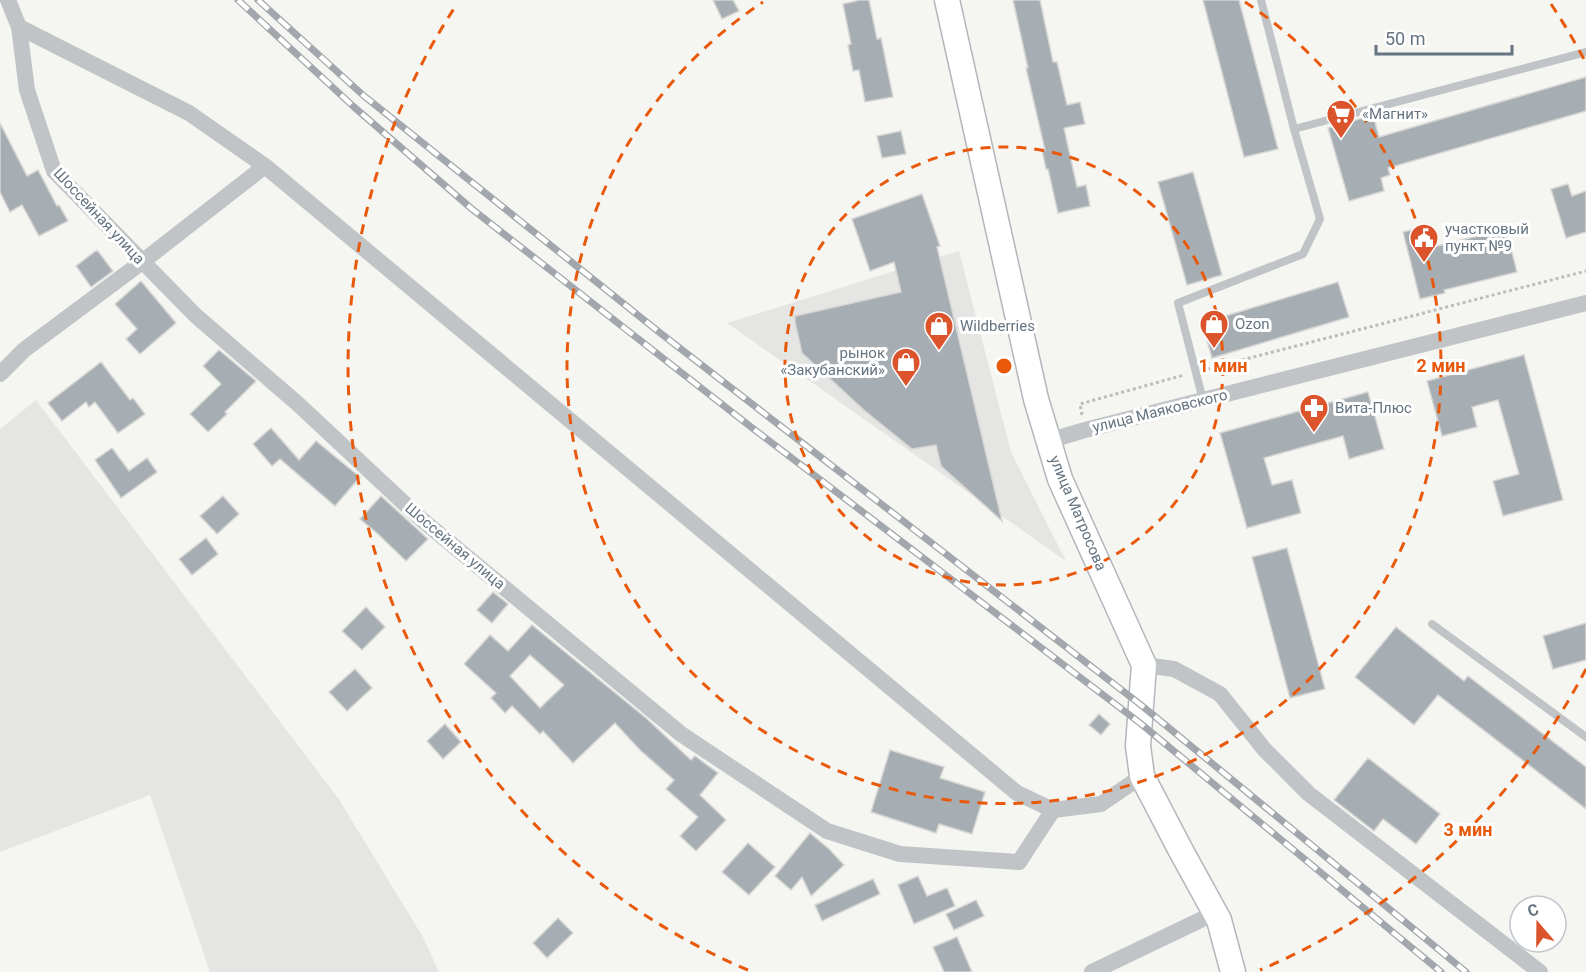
<svg xmlns="http://www.w3.org/2000/svg" width="1586" height="972" viewBox="0 0 1586 972" font-family="Roboto,sans-serif">
  <rect width="100%" height="100%" fill="#f5f5f1"/>
  <g fill="#e5e6e4">
    <polygon points="959,251 1011,452 1066,561 727,323"/>
    <polygon points="36,400 338,798 423,937 439,972 210,972 150,795 0,852 0,429"/>
  </g>
  <g fill="#a7aeb3" stroke="#d6d6d4" stroke-width="1.5" fill-rule="evenodd">
    <polygon points="713,0 733,0 739,11 722,19"/>
    <polygon points="860,0 869,0 877,39 881,38 893,97 865,102 859,70 853,71 848,45 851,44 843,4"/>
    <polygon points="1013,0 1040,0 1053,62 1057,62 1067,105 1080,102 1085,124 1064,128 1077,187 1086,185 1090,206 1058,213 1048,169 1046,169 1042,150 1045,150 1026,68 1028,68"/>
    <polygon points="1203,0 1239,0 1278,149 1244,157"/>
    <polygon points="1586,77 1586,111 1388,168 1390,175 1381,178 1384,191 1349,201 1328,128 1373,115 1379,137"/>
    <polygon points="0,123 27,176 38,170 57,206 59,205 68,221 39,236 22,205 10,212 0,192"/>
    <polygon points="901,131 906,154 882,158 877,136"/>
    <polygon points="1193,172 1222,275 1187,285 1158,182"/>
    <polygon points="1568,184 1572,196 1586,191 1586,232 1566,238 1551,189"/>
    <polygon points="922,194 940,246 937,247 1002,521 941,466 936,445 912,449 865,411 802,353 795,322 795,316 901,292 894,262 870,271 852,219"/>
    <polygon points="1428,226 1433,247 1506,229 1517,272 1444,290 1445,293 1420,299 1403,232"/>
    <polygon points="97,250 113,271 91,287 76,266"/>
    <polygon points="141,281 176,323 140,354 126,339 137,329 115,304"/>
    <polygon points="1338,282 1349,317 1212,358 1202,323"/>
    <polygon points="219,350 256,381 225,412 227,414 208,432 190,414 221,384 203,366"/>
    <polygon points="1524,355 1563,500 1503,516 1493,481 1519,474 1498,400 1472,407 1477,427 1442,436 1427,381"/>
    <polygon points="101,362 130,400 133,398 145,414 118,433 95,402 89,407 86,402 62,421 48,403"/>
    <polygon points="1368,392 1384,449 1349,459 1343,436 1264,458 1272,485 1292,480 1301,513 1247,528 1220,433"/>
    <polygon points="271,428 299,460 316,441 360,477 335,506 280,459 272,466 253,444"/>
    <polygon points="112,448 129,471 147,458 157,472 121,498 95,460"/>
    <polygon points="223,496 239,514 217,534 200,516"/>
    <polygon points="381,496 428,539 406,561 378,534 360,519"/>
    <polygon points="206,538 218,554 192,575 179,559"/>
    <polygon points="1287,548 1325,689 1290,698 1252,557"/>
    <polygon points="493,592 508,604 492,623 477,610"/>
    <polygon points="366,607 385,627 362,650 342,631"/>
    <polygon points="1586,623 1586,660 1553,669 1543,636"/>
    <path d="M532,625L646,718L691,760L695,756L718,773L700,795L726,820L696,851L680,836L698,817L666,789L674,780L640,750L615,723L573,763L543,731L540,734L512,706L505,713L491,698L496,693L464,664L490,635L508,651ZM530,655L564,685L540,708L510,676Z"/>
    <polygon points="1396,627 1464,681 1468,676 1586,767 1586,809 1438,695 1414,725 1355,677"/>
    <polygon points="355,669 372,688 347,711 329,692"/>
    <polygon points="1099,714 1110,724 1101,735 1089,725"/>
    <polygon points="445,724 461,742 443,759 427,741"/>
    <polygon points="890,750 944,767 940,778 985,792 972,834 939,824 936,833 871,812"/>
    <polygon points="1368,758 1440,814 1416,844 1383,819 1374,831 1334,800"/>
    <polygon points="810,833 829,849 844,865 811,896 802,877 791,890 775,876"/>
    <polygon points="748,843 775,867 749,895 722,872"/>
    <polygon points="918,876 927,896 947,888 955,906 914,924 898,885"/>
    <polygon points="873,879 880,894 822,921 815,905"/>
    <polygon points="976,900 984,916 954,930 946,914"/>
    <polygon points="558,918 573,933 547,958 533,943"/>
    <polygon points="957,937 972,972 944,972 933,947"/>
  </g>
  <g fill="none" stroke-linecap="round" stroke-linejoin="round">
    <g stroke="#b3b7bb" stroke-width="27">
      <polyline id="secondary" points="947,0 1036,399 1060,479 1144,665 1138,746 1142,776 1180,849 1219,920 1233,972"/>
    </g>
    <g stroke="#babcbe" stroke-width="3" stroke-dasharray="3 3" stroke-linecap="butt">
      <polyline points="1207,369 1586,271"/>
      <polyline points="1082,415 1080,404 1184,375"/>
    </g>
    <g stroke="#c0c4c7" stroke-width="8">
      <polyline points="1294,129 1586,52"/>
      <polyline points="1203,400 1178,303 1303,254 1320,219 1294,129 1261,0"/>
      <polyline points="1432,624 1586,737"/>
    </g>
    <g stroke="#c0c4c7" stroke-width="16">
      <polyline points="8,0 19,27 27,90 54,171 195,315 298,404 421,519 681,734 827,831 900,854 1019,862 1053,810"/>
      <polyline points="19,27 189,113 265,166 1017,793 1053,810 1101,804 1142,776"/>
      <polyline points="0,374 24,350 142,262 265,166"/>
      <polyline points="1048,441 1085,430 1586,303"/>
      <polyline points="1144,665 1174,669 1220,694 1264,749 1309,794 1540,972"/>
      <polyline points="1092,972 1215,913"/>
    </g>
    <use href="#secondary" stroke="#fff" stroke-width="24"/>
    <g stroke="#a1a7ac" stroke-width="7">
      <g id="rail">
        <polyline points="238,0 354,107 472,209 751,427 1140,723 1441,972"/>
        <polyline points="258,0 364,96 659,332 1141,705 1466,972"/>
      </g>
    </g>
    <use href="#rail" stroke="#fff" stroke-width="4.5" stroke-dasharray="14" stroke-linecap="butt"/>
  </g>
  <g fill="none" stroke="#e8590c" stroke-width="3" stroke-dasharray="10 8">
    <circle cx="1004" cy="366" r="219"/>
    <path d="M1245 2A437 437 0 1 1 763 2"/>
    <path d="M1586 669A656 656 0 0 1 1260 970M748 970A656 656 0 0 1 457 4M1551 4A656 656 0 0 1 1586 63"/>
  </g>
  <defs>
    <g id="supermarket-pin" transform="scale(1.5)"><path d="M0 17L-7.5 6A9.5 9.5 0 1 1 7.5 6Z" fill="#db542b" stroke="#fff"/><path d="M-6-5.5h2.5l.6 2H6L4.5 2H-2.5L-4.4-4H-6ZM-1.5 3.2a1.3 1.3 0 1 0 .1 0ZM3 3.2a1.3 1.3 0 1 0 .1 0Z" fill="#fff"/></g>
    <g id="civic-pin" transform="scale(1.5)"><path d="M0 17L-7.5 6A9.5 9.5 0 1 1 7.5 6Z" fill="#db542b" stroke="#fff"/><path d="M-.6-6.5H3V-4.5H.6V-3L4-1V1h2V6H-6V1h2V-1L-.6-3ZM-1.2 2.5V6h2.4V2.5Z" fill="#fff"/></g>
    <g id="shop-pin" transform="scale(1.5)"><path d="M0 17L-7.5 6A9.5 9.5 0 1 1 7.5 6Z" fill="#db542b" stroke="#fff"/><path d="M-5-2.5h2.3a2.7 3.5 0 0 1 5.4 0H5L5.5 6h-11ZM-1.5-2.5h3a1.5 2.3 0 0 0-3 0Z" fill="#fff"/></g>
    <g id="pharmacy-pin" transform="scale(1.5)"><path d="M0 17L-7.5 6A9.5 9.5 0 1 1 7.5 6Z" fill="#db542b" stroke="#fff"/><path d="M-2-6h4v4h4v4h-4v4h-4v-4h-4v-4h4Z" fill="#fff"/></g>
  </defs>
  <g fill-rule="evenodd">
    <use href="#supermarket-pin" x="1341" y="114"/>
    <use href="#civic-pin" x="1424" y="238"/>
    <use href="#shop-pin" x="1214" y="324"/>
    <use href="#shop-pin" x="939" y="326"/>
    <use href="#shop-pin" x="906" y="362"/>
    <use href="#pharmacy-pin" x="1314" y="408"/>
  </g>
  <g text-anchor="middle" stroke-width="6" stroke-linejoin="round" paint-order="stroke">
    <g font-size="15" fill="#657481" stroke="#fff" text-anchor="start">
      <text x="1362" y="119">«Магнит»</text>
      <text x="1445" y="234">участковый<tspan x="1445" dy="17">пункт №9</tspan></text>
      <text x="1235" y="329">Ozon</text>
      <text x="960" y="331">Wildberries</text>
      <text x="885" y="358" text-anchor="end">рынок<tspan x="885" dy="17">«Закубанский»</tspan></text>
      <text x="1335" y="413">Вита-Плюс</text>
    </g>
    <g font-size="15" fill="#657481" stroke="#fff">
      <text transform="translate(99 216) rotate(47)" y="5">Шоссейная улица</text>
      <text transform="translate(1160 411) rotate(-14)" y="5">улица Маяковского</text>
      <text transform="translate(1078 513) rotate(67)" y="5">улица Матросова</text>
      <text transform="translate(455 546) rotate(40)" y="5">Шоссейная улица</text>
    </g>
  </g>
  <circle cx="1004" cy="366" r="9" fill="#e8590c" stroke="#fff" stroke-width="3"/>
  <g font-size="18" text-anchor="middle" font-weight="bold" fill="#e8590c" stroke="#fff" stroke-width="6" stroke-linejoin="round" paint-order="stroke">
    <text x="1223" y="372">1 мин</text>
    <text x="1441" y="372">2 мин</text>
    <text x="1468" y="836">3 мин</text>
  </g>
  <g transform="translate(1538 924) rotate(340)"><circle r="28" fill="#ffffff" stroke="#c1c7cd" stroke-width="1.5"/>
  <path d="M0-4.5L10 22L0 15L-10 22Z" fill="#db542b"/>
  <text y="-9" font-size="16" font-weight="bold" text-anchor="middle" fill="#657481">С</text>
  </g>
  <path d="M1376 45v9h136v-9" fill="none" stroke="#657481" stroke-width="3"/>
  <text x="1385" y="45" font-size="18" fill="#657481" stroke="#ffffff" stroke-width="4.5" paint-order="stroke">50 m</text>
</svg>
